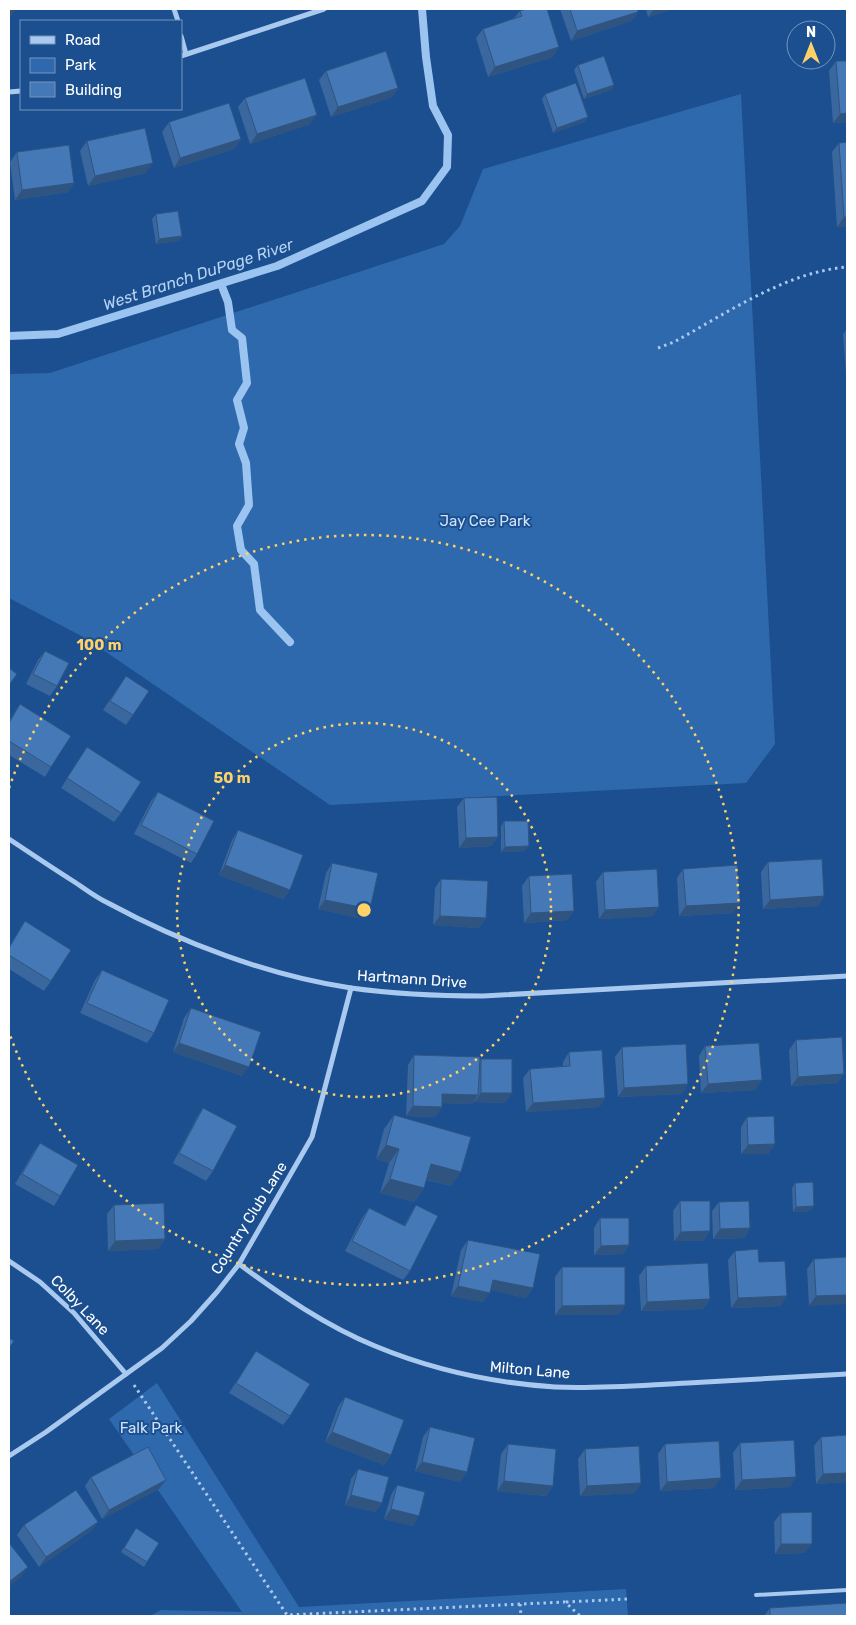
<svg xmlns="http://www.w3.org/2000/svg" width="856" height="1625" viewBox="0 0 856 1625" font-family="Rubik,sans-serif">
  <rect width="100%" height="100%" fill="#1b4f8f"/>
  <g fill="#2e69ad">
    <polygon points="741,94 775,744 746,783 330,805 87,639 9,598 9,374 50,373 444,244 460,226 483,169"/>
    <polygon points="157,1383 299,1607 626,1589 628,1616 150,1616 161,1610 242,1612 109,1419"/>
  </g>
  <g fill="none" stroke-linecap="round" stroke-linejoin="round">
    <g stroke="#9cc4f0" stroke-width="8">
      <polyline points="221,284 228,302 232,330 242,338 247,383 237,400 244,428 239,444 246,463 249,505 237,526 241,550 254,564 260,610 290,642"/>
      <polyline points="9,336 58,334 277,266 422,201 447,167 448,135 433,106 426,57 422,9"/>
    </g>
    <g stroke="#a9c9ee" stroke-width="3" stroke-dasharray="2.5 4" stroke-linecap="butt">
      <path d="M658,348L674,342C727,313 786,272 847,267"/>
      <polyline points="134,1385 287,1615 565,1602 580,1616"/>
      <polyline points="566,1602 627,1599"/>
      <polyline points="520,1604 521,1616"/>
    </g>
    <polyline stroke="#a9c9ee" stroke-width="4" points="756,1595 847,1590"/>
    <g stroke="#a9c9ee" stroke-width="5">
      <polyline points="174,9 178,21"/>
      <polyline points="181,36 186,54"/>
      <polyline points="181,56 324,9"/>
      <polyline points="9,92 21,91"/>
      <path d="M9,839C30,853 51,867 73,881C84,888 95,897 108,903C180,942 269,976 351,988C394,994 439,996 483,996L847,976"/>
      <polyline points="9,1261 40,1282 74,1313 126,1374"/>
      <path d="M239,1264C281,1295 326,1326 375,1346C433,1370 493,1383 555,1387C600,1389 644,1385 688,1383C741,1380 794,1377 847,1374"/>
      <polyline points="9,1456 46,1432 162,1348 191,1321 217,1292 239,1264 312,1137 351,988"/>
    </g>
  </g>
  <g fill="#3a679d">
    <polygon points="560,9 637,9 638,12 631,21 571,41"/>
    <polygon points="646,9 673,9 648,17"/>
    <polygon points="520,11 553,57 488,77 476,38 483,29 514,18"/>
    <polygon points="836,61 847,122 833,123 829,71"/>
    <polygon points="578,65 614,85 611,90 584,99 574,70"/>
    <polygon points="326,71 398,88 392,97 331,117 319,80"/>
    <polygon points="545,94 588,117 584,122 553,133 542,99"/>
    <polygon points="245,98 310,124 250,144 238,107"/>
    <polygon points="169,122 241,139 234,149 174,168 162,132"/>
    <polygon points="87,141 146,173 88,186 80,151"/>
    <polygon points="839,143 847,226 837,227 832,152"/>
    <polygon points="17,152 74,183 68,192 15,200 10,162"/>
    <polygon points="156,214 182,236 178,241 156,244 152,219"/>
    <polygon points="847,329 847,386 843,334"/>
    <polygon points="45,651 57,686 50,696 26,684 38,660"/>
    <polygon points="126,676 133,715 126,725 103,710"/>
    <polygon points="20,704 51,767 45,777 9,755 9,721"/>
    <polygon points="81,757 121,813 114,822 61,788"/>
    <polygon points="158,792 197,854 191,863 134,834 151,801"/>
    <polygon points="464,798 498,837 491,846 459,848 457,807"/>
    <polygon points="504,821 525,851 501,852 501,826"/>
    <polygon points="238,830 290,890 283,899 219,875 232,840"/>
    <polygon points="768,862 824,896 818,906 763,909 761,872"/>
    <polygon points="332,863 363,919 318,909 326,873"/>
    <polygon points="683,869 733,913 679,916 677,878"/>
    <polygon points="603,872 653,916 599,919 596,882"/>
    <polygon points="529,876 568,920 524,923 522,886"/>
    <polygon points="441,879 486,918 479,928 433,925 435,888"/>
    <polygon points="25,921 51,981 44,991 9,969 9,947"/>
    <polygon points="102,970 154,1033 147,1043 80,1013 95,980"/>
    <polygon points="191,1008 242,1076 173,1052 184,1018"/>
    <polygon points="796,1040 844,1074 837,1083 791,1086 789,1050"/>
    <polygon points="705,1046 755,1090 701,1093 699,1056"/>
    <polygon points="622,1047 688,1084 682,1094 618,1097 615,1057"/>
    <polygon points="569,1052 605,1098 599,1107 526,1112 523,1078 530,1069 563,1066 563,1062"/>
    <polygon points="414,1055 479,1061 481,1059 512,1093 505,1103 474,1102 474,1101 472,1104 442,1103 442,1107 435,1117 406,1116 408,1065"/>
    <polygon points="203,1108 213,1171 206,1181 173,1163 197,1117"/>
    <polygon points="394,1115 451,1186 426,1180 424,1188 414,1202 380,1193 389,1163 376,1159 384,1129"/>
    <polygon points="747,1117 775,1144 768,1154 741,1154 741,1127"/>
    <polygon points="40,1143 60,1196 54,1206 15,1184 33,1153"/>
    <polygon points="795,1183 814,1206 810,1211 793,1212 792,1188"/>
    <polygon points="680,1201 710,1231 703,1241 674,1241 673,1211"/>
    <polygon points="719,1202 750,1228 744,1238 713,1239 712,1211"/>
    <polygon points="114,1205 165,1239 158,1249 108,1251 107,1214"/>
    <polygon points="416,1205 410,1271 403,1280 345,1251 362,1218 369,1208 404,1226 410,1215"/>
    <polygon points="600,1218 629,1245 623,1254 594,1255 594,1228"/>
    <polygon points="468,1240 533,1288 526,1298 491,1290 483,1302 451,1296 461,1250"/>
    <polygon points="735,1251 781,1306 731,1308 728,1260"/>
    <polygon points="847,1257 809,1306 807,1269 814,1259"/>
    <polygon points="646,1266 710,1299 703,1309 641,1311 639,1276"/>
    <polygon points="562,1267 619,1315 555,1315 555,1277"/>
    <polygon points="256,1351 290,1416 283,1425 229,1393"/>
    <polygon points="345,1397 391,1455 384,1465 325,1442 338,1407"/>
    <polygon points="430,1427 467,1472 460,1482 415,1471 423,1437"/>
    <polygon points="847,1435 847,1482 816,1484 814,1446 821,1437"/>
    <polygon points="740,1443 790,1487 735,1490 733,1453"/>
    <polygon points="508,1444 553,1486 546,1496 497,1491 501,1454"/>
    <polygon points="665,1444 714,1488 660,1491 658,1454"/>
    <polygon points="585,1449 641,1483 634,1493 580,1496 578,1459"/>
    <polygon points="358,1469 382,1503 375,1512 345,1505 351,1479"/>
    <polygon points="91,1477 159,1489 102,1519 85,1486"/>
    <polygon points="397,1485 413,1526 384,1519 391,1495"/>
    <polygon points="781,1513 805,1553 775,1554 774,1522"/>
    <polygon points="98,1522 91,1531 39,1567 17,1535 24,1525"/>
    <polygon points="133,1533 147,1562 144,1567 121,1552"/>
    <polygon points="770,1608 847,1616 764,1616"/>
  </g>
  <g fill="#305480">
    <polygon points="9,9 16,9 9,19"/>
    <polygon points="654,9 673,9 648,17"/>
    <polygon points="638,12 631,21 571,41 577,31"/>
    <polygon points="559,47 553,57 488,77 495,67"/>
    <polygon points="614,85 611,90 584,99 587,94"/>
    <polygon points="398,88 392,97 331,117 338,107"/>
    <polygon points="847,113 847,122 833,123 840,114"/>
    <polygon points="317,115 310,124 250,144 257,134"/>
    <polygon points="588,117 584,122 553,133 557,128"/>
    <polygon points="241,139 234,149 174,168 180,158"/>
    <polygon points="153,163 146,173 88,186 95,176"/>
    <polygon points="74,183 68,192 15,200 22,190"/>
    <polygon points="844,217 847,217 847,226 837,227"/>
    <polygon points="182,236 178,241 156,244 159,239"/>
    <polygon points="498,837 491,846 459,848 466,838"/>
    <polygon points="529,846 525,851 501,852 505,847"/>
    <polygon points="225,865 290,890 283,899 219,875"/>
    <polygon points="824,896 818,906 763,909 770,900"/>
    <polygon points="325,900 370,909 363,919 318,909"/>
    <polygon points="740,903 733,913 679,916 686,906"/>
    <polygon points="659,907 653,916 599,919 605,910"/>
    <polygon points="574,911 568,920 524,923 531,913"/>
    <polygon points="440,916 486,918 479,928 433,925"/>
    <polygon points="179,1043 249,1067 242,1076 173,1052"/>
    <polygon points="844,1074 837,1083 791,1086 798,1077"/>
    <polygon points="762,1080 755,1090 701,1093 708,1084"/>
    <polygon points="688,1084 682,1094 618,1097 624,1088"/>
    <polygon points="481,1093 512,1093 505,1103 474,1102"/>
    <polygon points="442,1094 478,1095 472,1104 436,1103"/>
    <polygon points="605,1098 599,1107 526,1112 533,1103"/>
    <polygon points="413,1106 442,1107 435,1117 406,1116"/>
    <polygon points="775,1144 768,1154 741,1154 748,1145"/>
    <polygon points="386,1145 399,1149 389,1163 376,1159"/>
    <polygon points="431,1164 461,1172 451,1186 421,1178"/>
    <polygon points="390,1179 424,1188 414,1202 380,1193"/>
    <polygon points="814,1206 810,1211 793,1212 796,1207"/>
    <polygon points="750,1228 744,1238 713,1239 720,1229"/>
    <polygon points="710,1231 703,1241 674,1241 681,1232"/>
    <polygon points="165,1239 158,1249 108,1251 115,1241"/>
    <polygon points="629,1245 623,1254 594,1255 601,1246"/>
    <polygon points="493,1280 533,1288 526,1298 486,1289"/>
    <polygon points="458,1286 490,1293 483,1302 451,1296"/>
    <polygon points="847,1295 847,1304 809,1306 816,1296"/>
    <polygon points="787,1296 781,1306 731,1308 738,1298"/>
    <polygon points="710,1299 703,1309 641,1311 647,1302"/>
    <polygon points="625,1305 619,1315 555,1315 562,1306"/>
    <polygon points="332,1432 391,1455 384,1465 325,1442"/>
    <polygon points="422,1462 467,1472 460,1482 415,1471"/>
    <polygon points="847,1473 847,1482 816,1484 823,1474"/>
    <polygon points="796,1477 790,1487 735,1490 742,1480"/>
    <polygon points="721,1478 714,1488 660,1491 667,1482"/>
    <polygon points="166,1480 159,1489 102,1519 109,1510"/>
    <polygon points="504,1481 553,1486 546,1496 497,1491"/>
    <polygon points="641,1483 634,1493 580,1496 587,1486"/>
    <polygon points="351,1495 382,1503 375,1512 345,1505"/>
    <polygon points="391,1509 419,1516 413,1526 384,1519"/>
    <polygon points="98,1522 91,1531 39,1567 46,1557"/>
    <polygon points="781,1544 812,1544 805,1553 775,1554"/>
    <polygon points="28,1567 21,1577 9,1587 9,1582"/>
  </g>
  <g fill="#4478b7" stroke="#305480">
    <polygon points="526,9 547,9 559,47 495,67 483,29 522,16 520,11"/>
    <polygon points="570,9 637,9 638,12 577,31"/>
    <polygon points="386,51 398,88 338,107 326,71"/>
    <polygon points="604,56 614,85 587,94 578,65"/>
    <polygon points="836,61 847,61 847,113 840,114"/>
    <polygon points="305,78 317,115 257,134 245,98"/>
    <polygon points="576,83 588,117 557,128 545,94"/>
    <polygon points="229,103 241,139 180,158 169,122"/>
    <polygon points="145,128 153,163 95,176 87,141"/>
    <polygon points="847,142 847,217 844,217 839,143"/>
    <polygon points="69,145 74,183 22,190 17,152"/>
    <polygon points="178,211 182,236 159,239 156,214"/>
    <polygon points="9,605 11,606 9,612"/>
    <polygon points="45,651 69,663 57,686 33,674"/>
    <polygon points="9,668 17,674 9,685"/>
    <polygon points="126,676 149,691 133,715 110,701"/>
    <polygon points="20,704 71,736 51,767 9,741 9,723"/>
    <polygon points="87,747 141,782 121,813 67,778"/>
    <polygon points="158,792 214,821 197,854 141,825"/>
    <polygon points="497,797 498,837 466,838 464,798"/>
    <polygon points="504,821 528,821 529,846 505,847"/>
    <polygon points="238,830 303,855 290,890 225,865"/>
    <polygon points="822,859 824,896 770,900 768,862"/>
    <polygon points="332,863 378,873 370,909 325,900"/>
    <polygon points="737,865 740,903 686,906 683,869"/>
    <polygon points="657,869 659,907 605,910 603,872"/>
    <polygon points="572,874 574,911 531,913 529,876"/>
    <polygon points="441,879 488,881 486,918 440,916"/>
    <polygon points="25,921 71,950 51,981 9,955 9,948"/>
    <polygon points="102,970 169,1000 154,1033 87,1003"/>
    <polygon points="191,1008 261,1032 249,1067 179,1043"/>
    <polygon points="842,1037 844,1074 798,1077 796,1040"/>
    <polygon points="759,1043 762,1080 708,1084 705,1046"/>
    <polygon points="686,1044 688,1084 624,1088 622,1047"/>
    <polygon points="602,1050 605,1098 533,1103 530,1069 570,1066 569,1052"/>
    <polygon points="414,1055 480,1057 478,1095 442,1094 442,1107 413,1106"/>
    <rect x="481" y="1059" width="31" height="34"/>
    <polygon points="203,1108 237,1126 213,1171 179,1153"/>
    <polygon points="394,1115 471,1137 461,1172 431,1164 424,1188 390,1179 399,1149 386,1145"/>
    <polygon points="774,1116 775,1144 748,1145 747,1117"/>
    <polygon points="40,1143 78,1165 60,1196 22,1174"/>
    <polygon points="813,1182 814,1206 796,1207 795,1183"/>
    <polygon points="680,1201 710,1201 710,1231 681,1232"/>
    <polygon points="749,1201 750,1228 720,1229 719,1202"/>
    <polygon points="164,1203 165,1239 115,1241 114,1205"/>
    <polygon points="416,1205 438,1216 410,1271 352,1241 369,1208 405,1226"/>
    <polygon points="600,1218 629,1218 629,1245 601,1246"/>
    <polygon points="468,1240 540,1254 533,1288 493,1280 490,1293 458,1286"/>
    <polygon points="758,1249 759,1262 785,1261 787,1296 738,1298 735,1251"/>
    <polygon points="847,1257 847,1295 816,1296 814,1259"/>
    <polygon points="708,1263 710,1299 647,1302 646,1266"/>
    <polygon points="562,1267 625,1267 625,1305 562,1306"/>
    <polygon points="9,1338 14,1341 9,1348"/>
    <polygon points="256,1351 310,1384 290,1416 236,1383"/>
    <polygon points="345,1397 404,1420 391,1455 332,1432"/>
    <polygon points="430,1427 475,1438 467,1472 422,1462"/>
    <polygon points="847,1435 847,1473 823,1474 821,1437"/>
    <polygon points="794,1440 796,1477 742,1480 740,1443"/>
    <polygon points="719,1441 721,1478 667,1482 665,1444"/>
    <polygon points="508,1444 556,1449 553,1486 504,1481"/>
    <polygon points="639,1446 641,1483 587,1486 585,1449"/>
    <polygon points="148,1447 166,1480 109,1510 91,1477"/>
    <polygon points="358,1469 389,1477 382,1503 351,1495"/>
    <polygon points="397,1485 425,1492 419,1516 391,1509"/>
    <polygon points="76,1490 98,1522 46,1557 24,1525"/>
    <polygon points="812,1512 812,1544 781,1544 781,1513"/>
    <polygon points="136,1528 159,1543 147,1562 124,1548"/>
    <polygon points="9,1543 28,1567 9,1582"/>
    <polygon points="847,1603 847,1616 770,1616 770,1608"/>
  </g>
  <g fill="none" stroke="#ffd166" stroke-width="2.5" stroke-dasharray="2.5 5">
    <circle cx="364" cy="910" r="187"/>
    <path d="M9 788A375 375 0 1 1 9 1032"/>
  </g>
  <g text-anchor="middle" stroke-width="4" stroke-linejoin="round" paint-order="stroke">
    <g font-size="15" fill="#cfe3fa" stroke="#1b4f8f">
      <text x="485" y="526">Jay Cee Park</text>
      <text x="151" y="1433">Falk Park</text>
    </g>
    <g font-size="15" fill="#fff" stroke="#1b4f8f">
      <text transform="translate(412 979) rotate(4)" y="5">Hartmann Drive</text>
      <text transform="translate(249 1218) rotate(-58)" y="5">Country Club Lane</text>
      <text transform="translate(80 1305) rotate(46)" y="5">Colby Lane</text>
      <text transform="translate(530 1370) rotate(5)" y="5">Milton Lane</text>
    </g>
    <g font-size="16" font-style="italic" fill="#b5d3f5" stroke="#1b4f8f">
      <text transform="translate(198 274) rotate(-18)" y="6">West Branch DuPage River</text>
    </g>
  </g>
  <circle cx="364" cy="910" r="8" fill="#ffd166" stroke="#1b4f8f" stroke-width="2.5"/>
  <g font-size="15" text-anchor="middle" font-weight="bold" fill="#ffd166" stroke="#1b4f8f" stroke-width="4" stroke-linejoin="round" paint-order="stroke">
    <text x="99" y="650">100 m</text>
    <text x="232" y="783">50 m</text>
  </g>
  <rect width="856" height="1625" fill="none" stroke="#ffffff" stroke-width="20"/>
  <rect x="20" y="20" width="162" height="90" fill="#1b4f8f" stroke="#7695bc"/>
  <rect x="30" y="36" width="25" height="8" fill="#a9c9ee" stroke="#7695bc"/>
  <text x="65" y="45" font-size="15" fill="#ffffff">Road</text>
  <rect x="30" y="58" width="25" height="15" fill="#2e69ad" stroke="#7695bc"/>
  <text x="65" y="70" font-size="15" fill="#ffffff">Park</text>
  <rect x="30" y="82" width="25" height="15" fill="#4478b7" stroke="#7695bc"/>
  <text x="65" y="95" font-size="15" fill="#ffffff">Building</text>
  <g transform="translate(811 45)"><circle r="24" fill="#1b4f8f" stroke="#7695bc"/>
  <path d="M0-4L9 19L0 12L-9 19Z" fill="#ffd166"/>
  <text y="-8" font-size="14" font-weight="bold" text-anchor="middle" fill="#ffffff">N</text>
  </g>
</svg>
